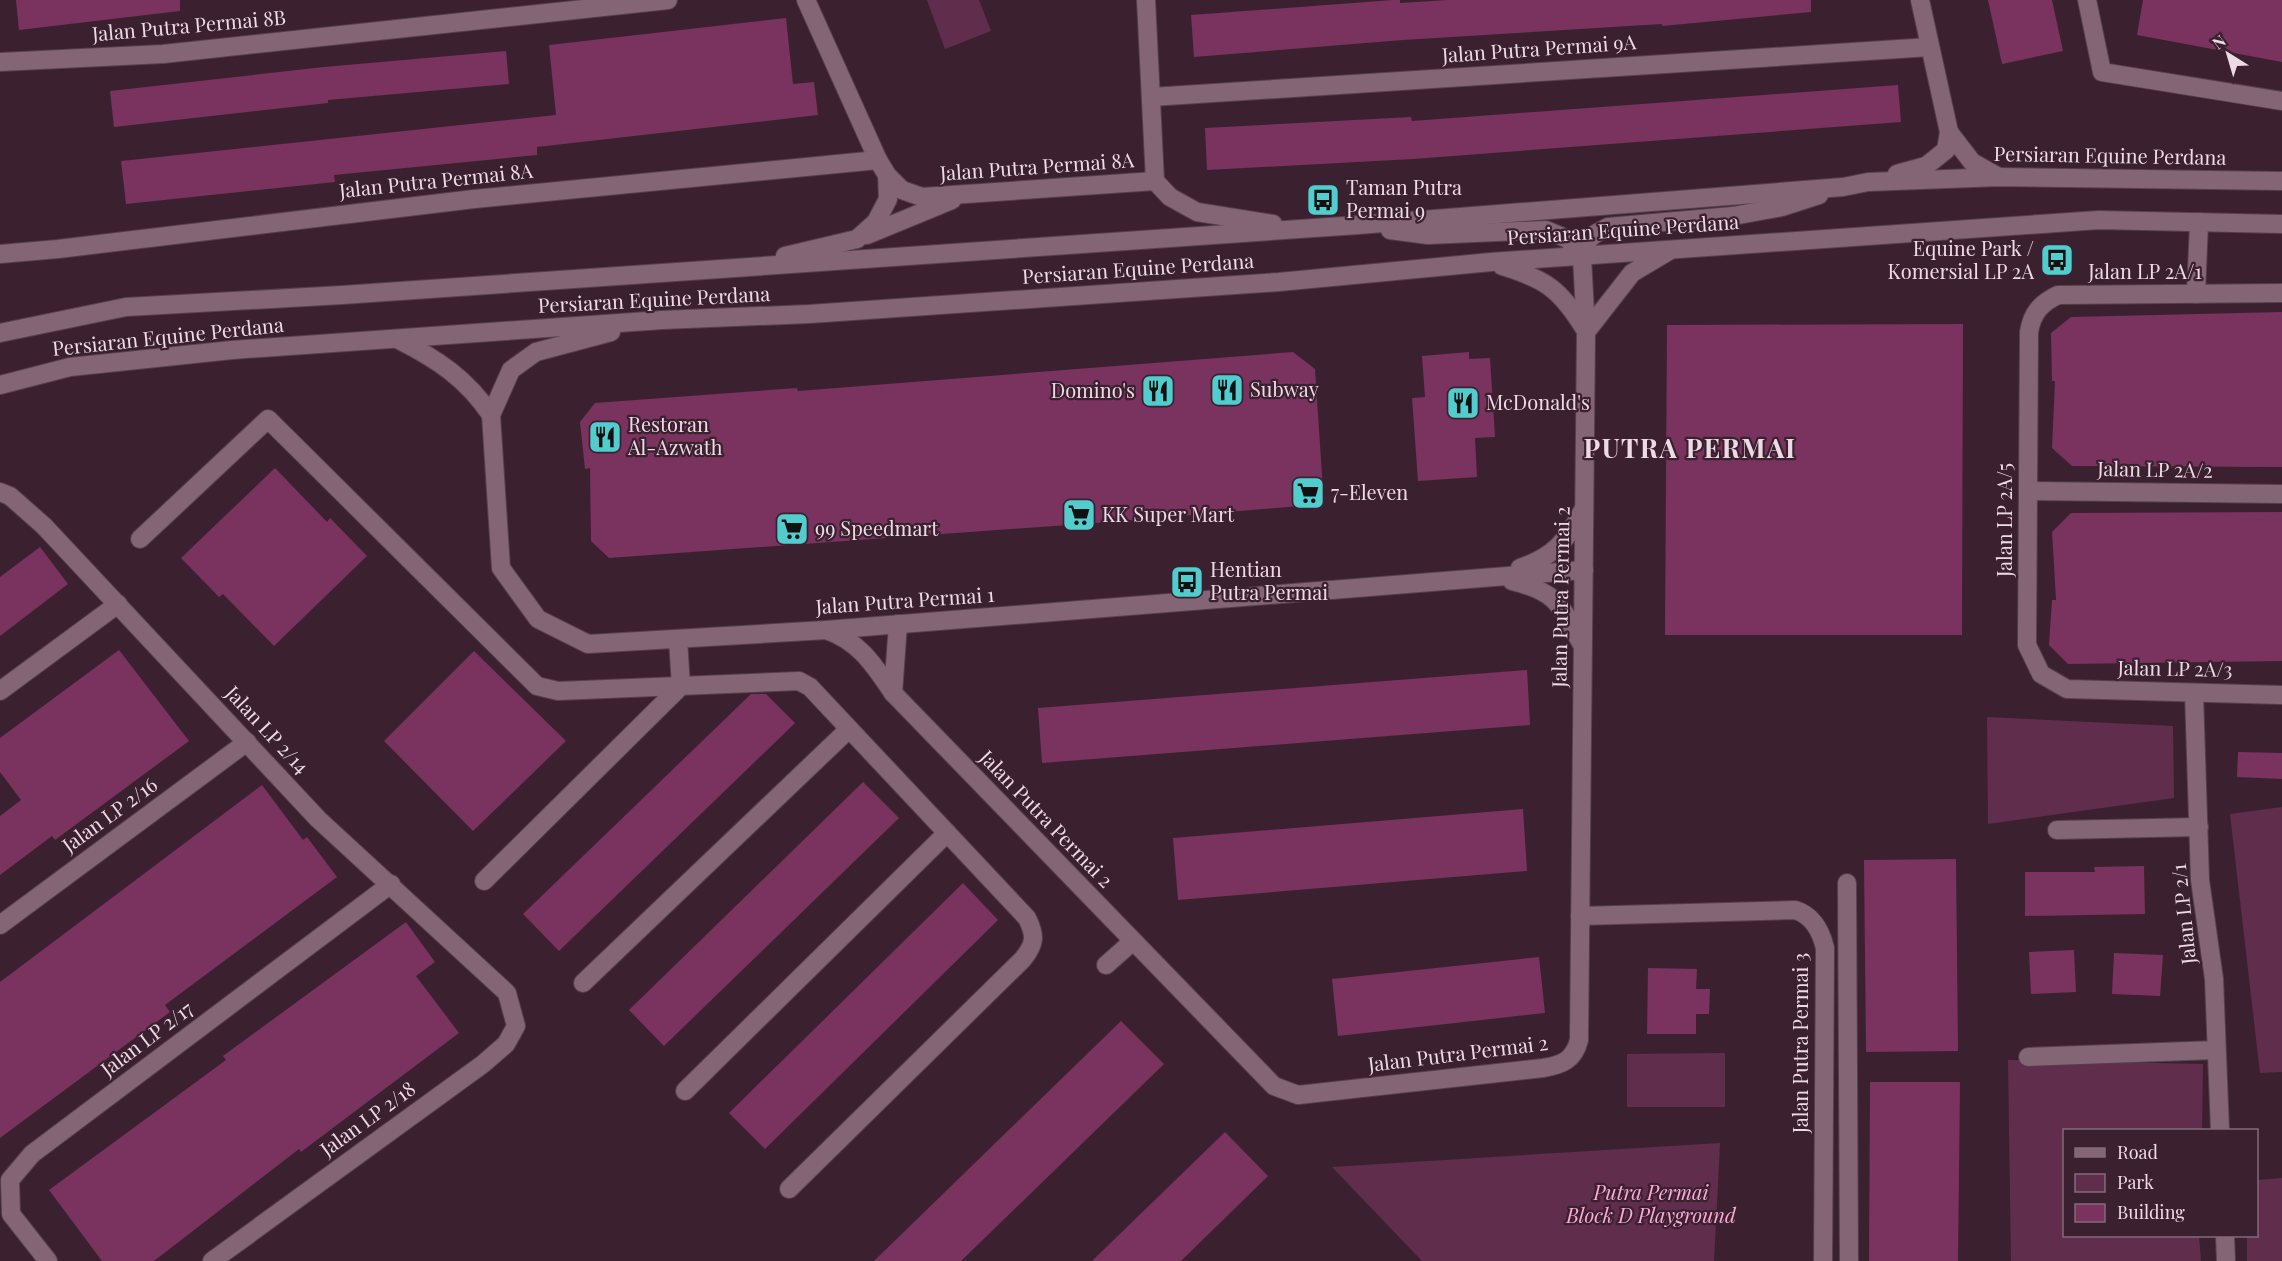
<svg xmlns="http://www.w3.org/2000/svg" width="2282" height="1261" viewBox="0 0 2282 1261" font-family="'Playfair Display',serif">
  <rect width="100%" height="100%" fill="#3b2130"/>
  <g fill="#602e4c">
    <polygon points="927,0 979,0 991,31 945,49"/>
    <polygon points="1987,717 2173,726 2174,798 1988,824"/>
    <polygon points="2282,807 2282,1072 2260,1073 2230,814"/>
    <polygon points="1725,1053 1725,1107 1627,1107 1627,1054"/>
    <polygon points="2008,1060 2203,1064 2202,1130 2064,1130 2064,1236 2199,1236 2201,1261 2011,1261"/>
    <polygon points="1720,1143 1714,1261 1422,1261 1332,1167"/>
    <polygon points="2282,1178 2282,1261 2247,1261 2247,1236 2256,1236 2257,1180"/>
  </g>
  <g fill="#7a325e">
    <polygon points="16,0 180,0 180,11 19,30"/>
    <polygon points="1393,0 1400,0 1400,3 1448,0 1811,0 1811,12 1662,26 1662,24 1403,40 1194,57 1191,15"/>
    <polygon points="1988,0 2052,0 2063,51 2002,64"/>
    <polygon points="2143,0 2282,0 2282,62 2137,35"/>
    <polygon points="786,18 793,84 814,82 818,115 537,147 537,155 334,175 335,182 126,204 121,161 556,115 549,45"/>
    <polygon points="506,51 509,84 328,100 328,103 114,127 110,91 324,67"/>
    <polygon points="1898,85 1901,122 1413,159 1207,170 1205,128 1411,117 1412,121"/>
    <polygon points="2282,312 2282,467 2072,466 2052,448 2055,381 2052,381 2051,333 2071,317"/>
    <polygon points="1963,324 1962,635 1665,635 1667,325"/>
    <polygon points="1293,352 1315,369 1323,490 1312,505 1110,522 609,558 591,541 590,468 585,469 580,422 595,403 797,388 798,391"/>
    <polygon points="1469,352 1469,359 1490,358 1495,437 1475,438 1477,477 1418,481 1412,398 1425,397 1422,356"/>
    <polygon points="275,468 327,522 330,518 367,556 274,646 223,594 219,597 181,558"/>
    <polygon points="2282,512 2282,661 2068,664 2049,645 2052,600 2056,600 2052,532 2071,513"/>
    <polygon points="40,547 68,584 0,636 0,577"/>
    <polygon points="119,650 189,741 55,840 52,836 0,875 0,816 21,800 0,772 0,738"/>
    <polygon points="474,651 566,741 473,831 384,741"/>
    <polygon points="1527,670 1530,725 1042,763 1038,708"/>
    <polygon points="751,694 766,694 795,723 559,951 523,914"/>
    <polygon points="2238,752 2282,753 2282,779 2237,777"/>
    <polygon points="863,782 899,818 664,1046 629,1010"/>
    <polygon points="262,785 303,840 307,837 337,877 165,1005 170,1012 0,1138 0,982"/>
    <polygon points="1523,809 1527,871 1178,900 1173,838"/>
    <polygon points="1956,859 1958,1051 1866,1052 1864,860"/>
    <polygon points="2144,866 2145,914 2025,916 2025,872 2095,872 2094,867"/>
    <polygon points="963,883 998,920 765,1149 729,1113"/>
    <polygon points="406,922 435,962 416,976 459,1033 301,1152 299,1149 154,1261 102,1261 49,1190 226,1060 223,1056"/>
    <polygon points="2074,950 2076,992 2031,994 2029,952"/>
    <polygon points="2114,953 2163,955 2160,996 2112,994"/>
    <polygon points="1539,957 1545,1013 1338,1036 1332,979"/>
    <polygon points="1648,968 1697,969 1696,989 1710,989 1709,1014 1696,1014 1696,1034 1647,1034"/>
    <polygon points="1121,1021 1164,1064 961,1261 874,1261"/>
    <polygon points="1870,1082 1960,1082 1958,1261 1869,1261"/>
    <polygon points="1225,1132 1268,1176 1181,1261 1092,1261"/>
  </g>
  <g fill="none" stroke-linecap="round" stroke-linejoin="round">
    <g stroke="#56404d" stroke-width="20">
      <g id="minor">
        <polyline points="806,0 878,160 887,175 902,190 922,197 1155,181"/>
        <polyline points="1146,0 1155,181"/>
        <polyline points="2087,0 2102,72 2282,101"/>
        <polyline points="0,62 163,54 668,0"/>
        <polyline points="1151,97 1930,47"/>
        <polyline points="1949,132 1972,162 1997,176"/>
        <polyline points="1897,174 1926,166 1946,150 1949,132 1920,0"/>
        <polyline points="1155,181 1170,197 1197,212 1273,224"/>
        <polyline points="1390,230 1428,235 1546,230 1568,239 1582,257"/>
        <polyline points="867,235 952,200"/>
        <polyline points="0,254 58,249 474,199 878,160"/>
        <polyline points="785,256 857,239 876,222 888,199 887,175"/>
        <path d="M1502,266C1545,279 1560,289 1584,328"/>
        <path d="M2282,293L2058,295C2041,303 2032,313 2029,332L2027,645L2041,674L2067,689L2282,695"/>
        <polyline points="2196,294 2199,222"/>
        <polyline points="611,332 536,352 511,370 491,415 501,568 538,619 588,644 826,630 1584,570"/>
        <polyline points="1586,332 1632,273 1669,251"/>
        <polyline points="0,333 126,307 342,295 1358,225 1843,187 1868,182 1999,177 2282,181"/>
        <path d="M399,340C437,359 467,379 491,415"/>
        <polyline points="0,385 70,367 232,350 662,320 809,314 1279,282 1491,262 2099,220 2282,224"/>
        <polyline points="2028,491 2282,494"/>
        <polyline points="0,492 10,496 44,526 318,819 507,993 516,1026 506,1044 483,1064 212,1261"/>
        <path d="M140,539L268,419L537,686L558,691L799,681L810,687L1027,918C1036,936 1035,944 1023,959L789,1189"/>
        <path d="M1520,568C1555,556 1566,541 1583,510"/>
        <path d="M1512,581C1557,592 1560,604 1581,643"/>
        <path d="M826,630C859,641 874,665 893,693L1274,1086L1298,1095L1543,1068C1562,1065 1574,1060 1579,1040L1586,332L1582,257L1588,240L1595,234L1608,227L1733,216L1782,207L1819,195"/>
        <polyline points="0,691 118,604"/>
        <polyline points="893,693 898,624"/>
        <polyline points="2194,693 2200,880 2214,979 2220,1130"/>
        <polyline points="2057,830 2199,827"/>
        <polyline points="484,881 681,686 678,639"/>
        <polyline points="1847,883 1849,1261"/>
        <path d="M1580,916L1795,910C1812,915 1821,931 1825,948L1823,1261"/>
        <polyline points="0,925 247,742"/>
        <polyline points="1106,965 1132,942"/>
        <polyline points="583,983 849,729"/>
        <polyline points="2028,1057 2216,1050"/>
        <polyline points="685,1091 947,833"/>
        <polyline points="2225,1236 2226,1261"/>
        <polyline points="48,1261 11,1214 10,1180 32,1154 391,884"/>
      </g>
    </g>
    <use href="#minor" stroke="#846575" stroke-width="18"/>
  </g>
  <defs>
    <g id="bus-square" transform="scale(1.725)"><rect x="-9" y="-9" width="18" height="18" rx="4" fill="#52cdcd" stroke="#3b2130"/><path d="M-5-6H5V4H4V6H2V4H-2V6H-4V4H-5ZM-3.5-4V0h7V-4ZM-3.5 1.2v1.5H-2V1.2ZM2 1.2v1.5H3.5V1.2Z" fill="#111"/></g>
    <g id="restaurant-square" transform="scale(1.725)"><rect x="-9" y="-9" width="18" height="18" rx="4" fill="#52cdcd" stroke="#3b2130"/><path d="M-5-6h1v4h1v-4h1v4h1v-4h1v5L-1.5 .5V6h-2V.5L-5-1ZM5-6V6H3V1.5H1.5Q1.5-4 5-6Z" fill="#111"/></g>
    <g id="supermarket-square" transform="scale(1.725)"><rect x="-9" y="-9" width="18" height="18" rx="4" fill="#52cdcd" stroke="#3b2130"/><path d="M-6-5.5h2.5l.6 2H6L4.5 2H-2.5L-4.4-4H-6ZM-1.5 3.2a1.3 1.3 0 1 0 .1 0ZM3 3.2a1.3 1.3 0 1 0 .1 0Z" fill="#111"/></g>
  </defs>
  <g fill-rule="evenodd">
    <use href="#bus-square" x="1323" y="200"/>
    <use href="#bus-square" x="2057" y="260"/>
    <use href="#restaurant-square" x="1227" y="390"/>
    <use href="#restaurant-square" x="1158" y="391"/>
    <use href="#restaurant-square" x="1463" y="403"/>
    <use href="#restaurant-square" x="605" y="437"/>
    <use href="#supermarket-square" x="1308" y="493"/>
    <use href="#supermarket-square" x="1079" y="515"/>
    <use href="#supermarket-square" x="792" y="529"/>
    <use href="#bus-square" x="1187" y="582"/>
  </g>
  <g text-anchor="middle" stroke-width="4.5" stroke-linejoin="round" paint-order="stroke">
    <g font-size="20" fill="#eddbe4" stroke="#3b2130">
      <text transform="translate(189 26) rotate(-5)" y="7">Jalan Putra Permai 8B</text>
      <text transform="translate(1539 49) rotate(-4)" y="7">Jalan Putra Permai 9A</text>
      <text transform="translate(2110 156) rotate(1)" y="7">Persiaran Equine Perdana</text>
      <text transform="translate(1037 167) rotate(-4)" y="7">Jalan Putra Permai 8A</text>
      <text transform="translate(436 181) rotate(-6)" y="7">Jalan Putra Permai 8A</text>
      <text transform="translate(1623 230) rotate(-4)" y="7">Persiaran Equine Perdana</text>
      <text transform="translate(1138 269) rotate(-4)" y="7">Persiaran Equine Perdana</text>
      <text x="2145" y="279">Jalan LP 2A/1</text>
      <text transform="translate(654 300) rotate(-3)" y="7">Persiaran Equine Perdana</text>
      <text transform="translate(168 337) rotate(-6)" y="7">Persiaran Equine Perdana</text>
      <text transform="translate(2155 470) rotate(1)" y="7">Jalan LP 2A/2</text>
      <text transform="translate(2005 520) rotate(-90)" y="7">Jalan LP 2A/5</text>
      <text transform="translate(1561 597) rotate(-89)" y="7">Jalan Putra Permai 2</text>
      <text transform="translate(905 601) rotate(-4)" y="7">Jalan Putra Permai 1</text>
      <text transform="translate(2175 669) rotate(1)" y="7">Jalan LP 2A/3</text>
      <text transform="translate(267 730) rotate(47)" y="7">Jalan LP 2/14</text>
      <text transform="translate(110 815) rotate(-36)" y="7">Jalan LP 2/16</text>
      <text transform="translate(1046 819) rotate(46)" y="7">Jalan Putra Permai 2</text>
      <text transform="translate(2184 914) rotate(-96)" y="7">Jalan LP 2/1</text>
      <text transform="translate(147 1039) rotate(-37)" y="7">Jalan LP 2/17</text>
      <text transform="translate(1801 1043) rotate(-90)" y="7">Jalan Putra Permai 3</text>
      <text transform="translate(1458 1054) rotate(-7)" y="7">Jalan Putra Permai 2</text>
      <text transform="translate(368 1119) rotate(-36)" y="7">Jalan LP 2/18</text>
    </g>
    <g font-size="20" fill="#eddbe4" stroke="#3b2130" text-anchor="start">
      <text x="1346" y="195">Taman Putra<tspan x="1346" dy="23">Permai 9</tspan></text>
      <text x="2034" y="256" text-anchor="end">Equine Park /<tspan x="2034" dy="23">Komersial LP 2A</tspan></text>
      <text x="1250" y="397">Subway</text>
      <text x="1135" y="398" text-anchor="end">Domino's</text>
      <text x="1486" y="410">McDonald's</text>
      <text x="628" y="432">Restoran<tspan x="628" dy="23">Al-Azwath</tspan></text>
      <text x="1331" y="500">7-Eleven</text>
      <text x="1102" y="522">KK Super Mart</text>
      <text x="815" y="536">99 Speedmart</text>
      <text x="1210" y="577">Hentian<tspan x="1210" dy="23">Putra Permai</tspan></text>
    </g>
    <g font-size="20" font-style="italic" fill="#fea9d8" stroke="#3b2130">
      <text x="1651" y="1200">Putra Permai<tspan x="1651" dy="23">Block D Playground</tspan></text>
    </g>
    <g font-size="26" font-weight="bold" letter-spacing="1.5" fill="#eddbe4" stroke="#3b2130">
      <text x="1690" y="458">PUTRA PERMAI</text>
    </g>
  </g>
  <rect x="2063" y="1129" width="195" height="108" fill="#3b2130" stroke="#826b78" stroke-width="1.5"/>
  <rect x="2075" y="1148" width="30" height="9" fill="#846575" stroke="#826b78" stroke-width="1.5"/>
  <text x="2117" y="1159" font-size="18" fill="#eddbe4">Road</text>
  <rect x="2075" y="1174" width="30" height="18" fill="#602e4c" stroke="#826b78" stroke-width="1.5"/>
  <text x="2117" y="1189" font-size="18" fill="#eddbe4">Park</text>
  <rect x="2075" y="1204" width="30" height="18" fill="#7a325e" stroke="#826b78" stroke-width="1.5"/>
  <text x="2117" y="1219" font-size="18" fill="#eddbe4">Building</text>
  <g transform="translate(2228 54) rotate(323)" stroke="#3b2130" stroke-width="4.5" paint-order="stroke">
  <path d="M0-4.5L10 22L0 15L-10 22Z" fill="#eddbe4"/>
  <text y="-9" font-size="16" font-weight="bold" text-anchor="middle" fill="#eddbe4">N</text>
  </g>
</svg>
